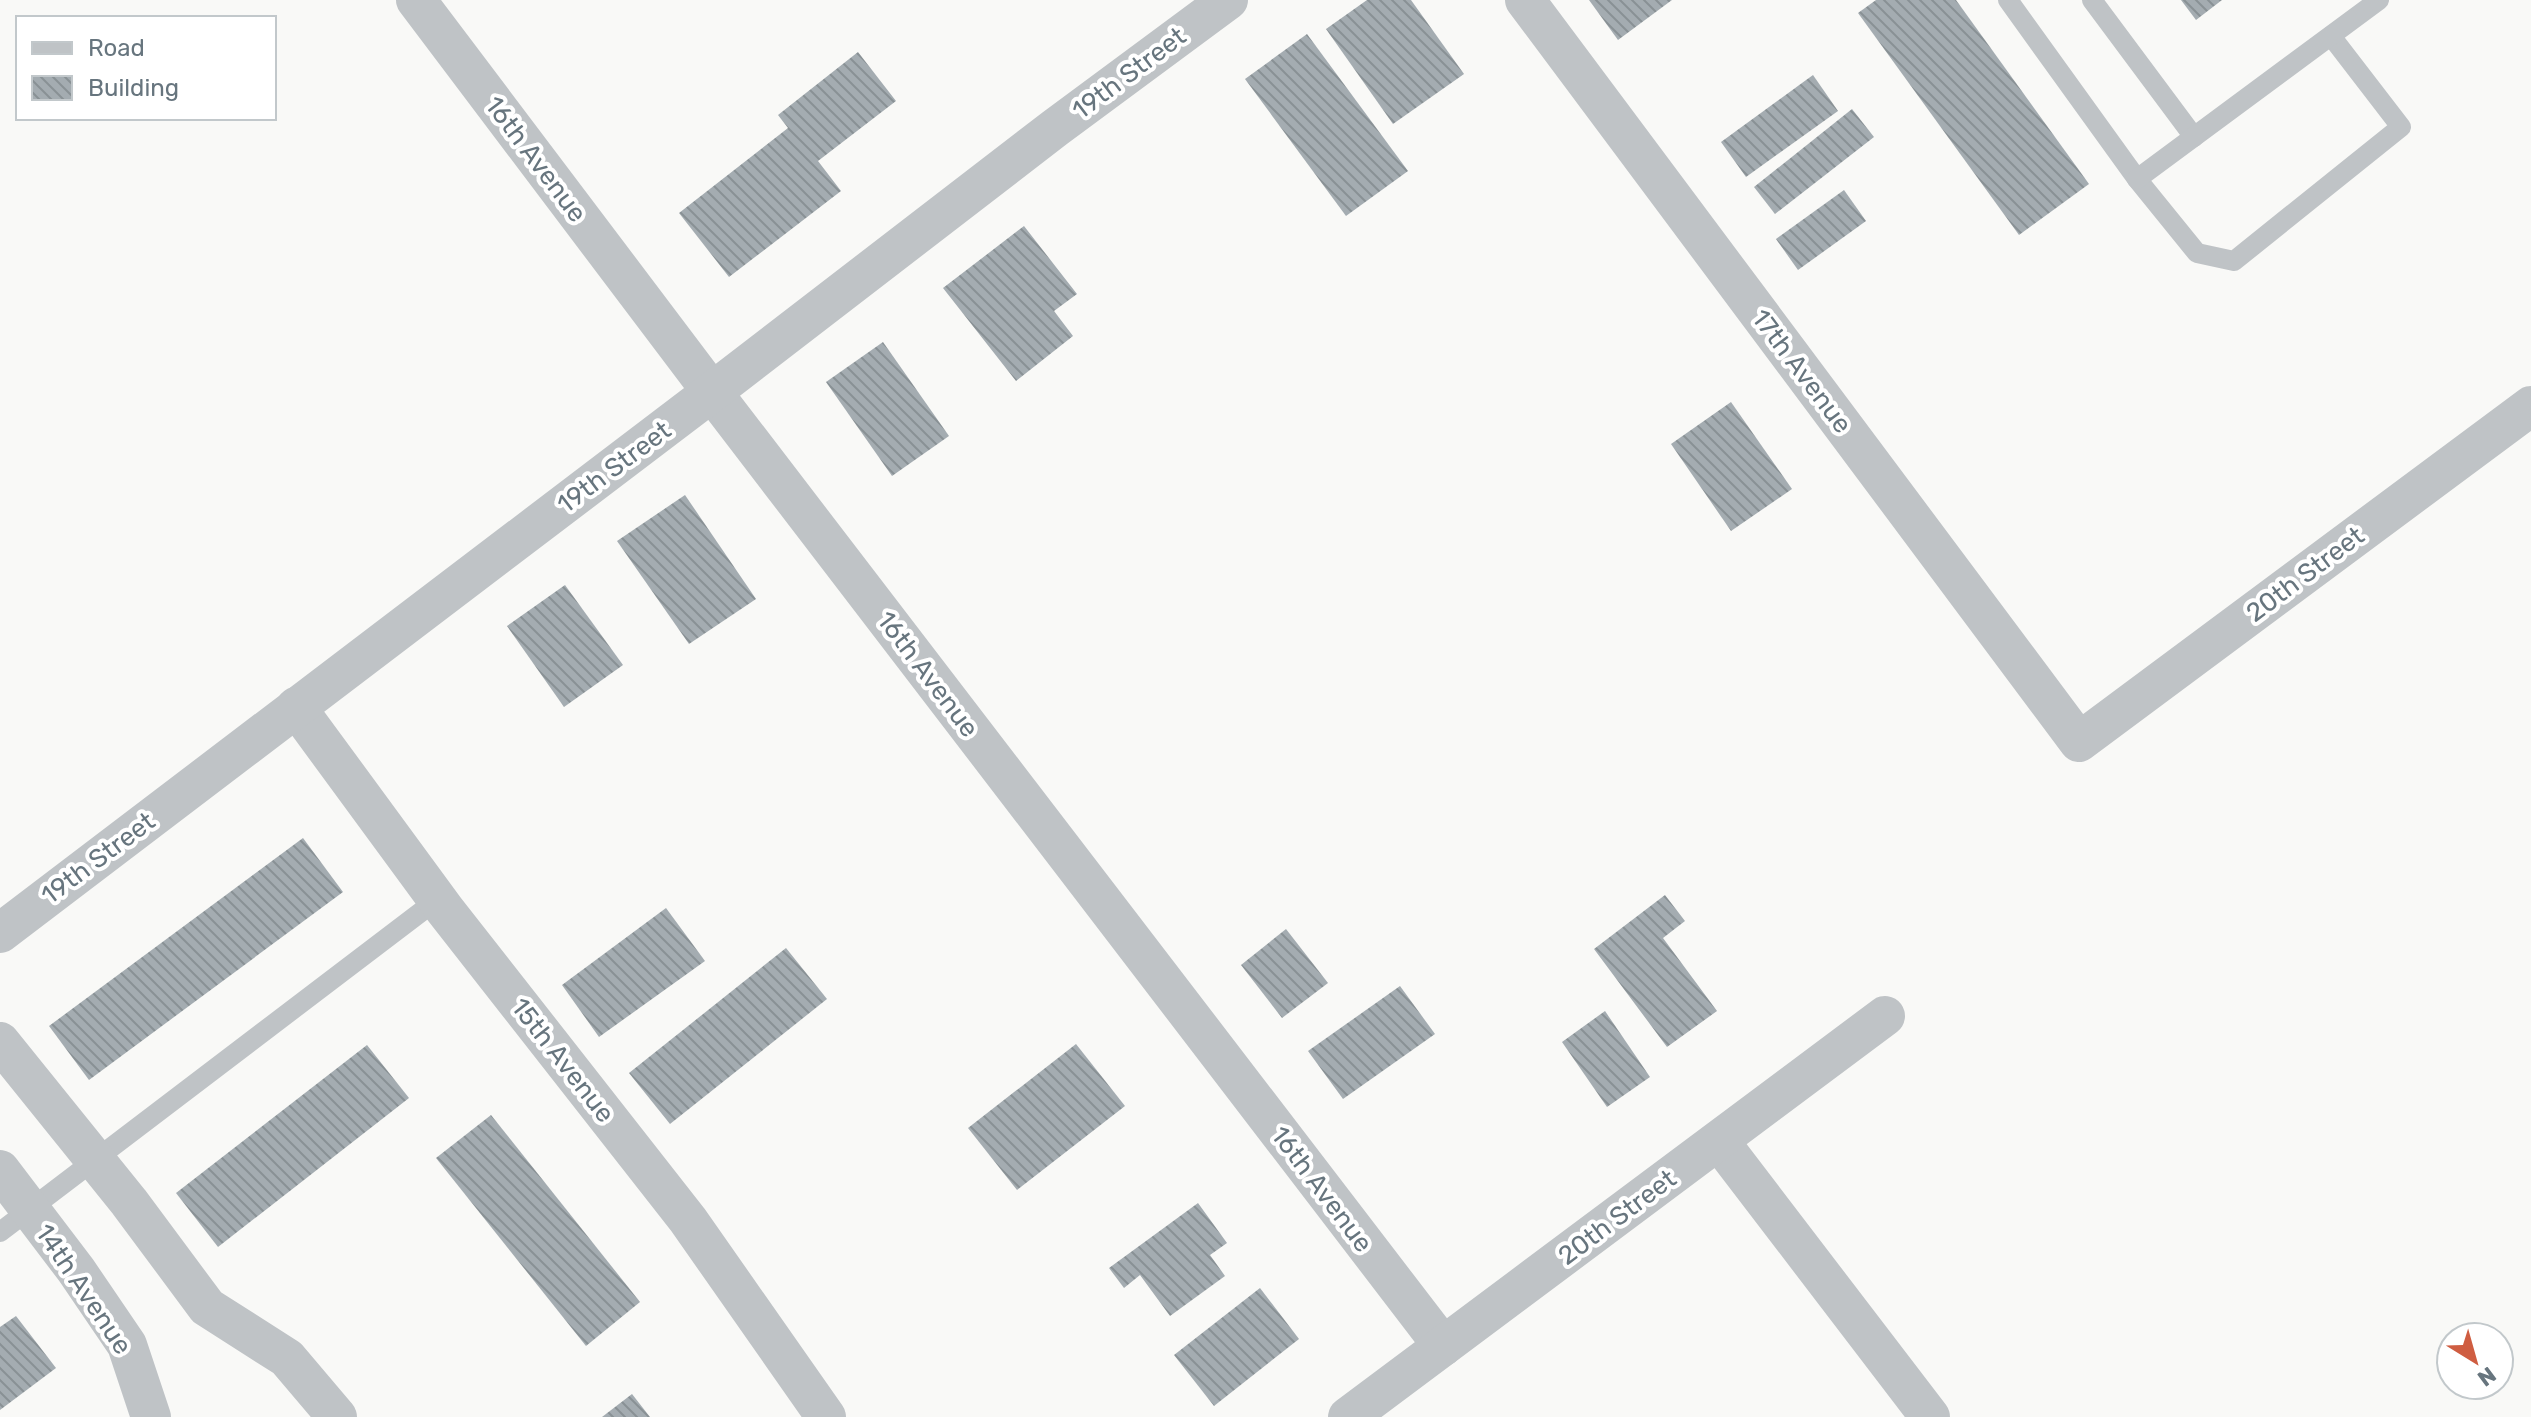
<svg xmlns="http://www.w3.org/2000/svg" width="2531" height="1417" viewBox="0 0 2531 1417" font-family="Rubik,sans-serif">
  <defs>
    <pattern id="building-back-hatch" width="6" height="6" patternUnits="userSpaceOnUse" patternTransform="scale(2)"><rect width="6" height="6" fill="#a4acb1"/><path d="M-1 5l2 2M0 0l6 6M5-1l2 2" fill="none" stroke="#899195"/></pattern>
  </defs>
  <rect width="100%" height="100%" fill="#f9f9f7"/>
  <g fill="url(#building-back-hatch)">
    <polygon points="1367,0 1411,0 1464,74 1393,124 1326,29"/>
    <polygon points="1589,0 1672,0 1618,40"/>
    <polygon points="1876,0 1956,0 2089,184 2019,235 1858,13"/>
    <polygon points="2181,0 2222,0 2196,20"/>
    <polygon points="1307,34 1408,171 1346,216 1245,79"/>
    <polygon points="858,52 896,101 818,161 841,191 729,277 679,213 788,128 778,115"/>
    <polygon points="1813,75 1838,111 1746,177 1721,142"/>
    <polygon points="1852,109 1874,137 1775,214 1754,187"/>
    <polygon points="1844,190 1866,221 1798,270 1776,239"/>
    <polygon points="1024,226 1077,294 1054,311 1073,336 1016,381 943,288"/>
    <polygon points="883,342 949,436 892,476 826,382"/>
    <polygon points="1731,402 1792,489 1731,531 1671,444"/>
    <polygon points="685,495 756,599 689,644 617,541"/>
    <polygon points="565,585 623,665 564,707 507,626"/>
    <polygon points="303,838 343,892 89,1080 49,1026"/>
    <polygon points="1665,895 1685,921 1663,938 1717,1011 1667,1047 1594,949"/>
    <polygon points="666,908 705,961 599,1037 562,985"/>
    <polygon points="1286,929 1328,983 1282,1018 1241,965"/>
    <polygon points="786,948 827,999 670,1124 629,1073"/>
    <polygon points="1400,986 1435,1034 1343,1099 1308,1051"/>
    <polygon points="1605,1011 1650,1077 1607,1107 1562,1042"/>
    <polygon points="1076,1044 1125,1106 1017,1190 968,1128"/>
    <polygon points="367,1045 409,1098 218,1247 176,1193"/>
    <polygon points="491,1115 640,1302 586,1346 436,1158"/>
    <polygon points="1198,1203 1227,1243 1210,1255 1225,1276 1170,1316 1140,1275 1124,1288 1109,1268"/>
    <polygon points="1260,1288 1299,1339 1214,1406 1174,1355"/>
    <polygon points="16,1316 56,1368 0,1410 0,1327"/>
    <polygon points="632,1394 650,1417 602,1417"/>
  </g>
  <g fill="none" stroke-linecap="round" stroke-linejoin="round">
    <g stroke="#bfc3c6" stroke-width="20">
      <polyline points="2008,0 2137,179 2197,253 2234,261 2401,127 2331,36"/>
      <polyline points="2092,0 2194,137"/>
      <polyline points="2137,179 2379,0"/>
      <polyline points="0,1232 438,899"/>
    </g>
    <g stroke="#bfc3c6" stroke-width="40">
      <polyline points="416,0 712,392 1443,1346"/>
      <polyline points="1525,0 2079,742 2531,406"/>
      <polyline points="296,707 445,910 688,1220 826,1417"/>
      <polyline points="0,933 712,392 1055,128 1228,0"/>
      <polyline points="0,1042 129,1202 207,1307 287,1358 337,1417"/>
      <polyline points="1719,1141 1930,1417"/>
      <polyline points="0,1170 76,1270 127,1345 151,1417"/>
      <polyline points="1348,1417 1885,1016"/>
    </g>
  </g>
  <g text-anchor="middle" stroke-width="8" stroke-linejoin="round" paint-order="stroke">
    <g font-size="26" fill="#67757e" stroke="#fff">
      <text transform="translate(1129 73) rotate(-37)" y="9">19th Street</text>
      <text transform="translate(536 159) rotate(53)" y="9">16th Avenue</text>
      <text transform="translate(1802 371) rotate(53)" y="9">17th Avenue</text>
      <text transform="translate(614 467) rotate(-37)" y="9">19th Street</text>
      <text transform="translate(2305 574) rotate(-37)" y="9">20th Street</text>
      <text transform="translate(928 674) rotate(53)" y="9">16th Avenue</text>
      <text transform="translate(98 858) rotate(-37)" y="9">19th Street</text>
      <text transform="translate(563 1060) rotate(52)" y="9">15th Avenue</text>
      <text transform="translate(1322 1189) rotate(53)" y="9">16th Avenue</text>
      <text transform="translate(1617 1217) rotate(-37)" y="9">20th Street</text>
      <text transform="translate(84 1289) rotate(56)" y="9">14th Avenue</text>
    </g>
  </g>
  <rect x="16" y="16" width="260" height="104" fill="#ffffff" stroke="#c2c8cb" stroke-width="2"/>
  <rect x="32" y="42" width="40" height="12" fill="#bfc3c6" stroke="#c2c8cb" stroke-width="2"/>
  <text x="88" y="56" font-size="24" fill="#67757e">Road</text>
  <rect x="32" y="76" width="40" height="24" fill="url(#building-back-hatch)" stroke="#c2c8cb" stroke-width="2"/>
  <text x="88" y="96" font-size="24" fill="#67757e">Building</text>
  <g transform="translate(2475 1361) rotate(143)"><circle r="38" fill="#ffffff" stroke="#c2c8cb" stroke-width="2"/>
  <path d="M0-6L14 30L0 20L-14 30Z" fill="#cf5d41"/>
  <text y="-12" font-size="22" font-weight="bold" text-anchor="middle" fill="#67757e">N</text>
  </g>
</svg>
